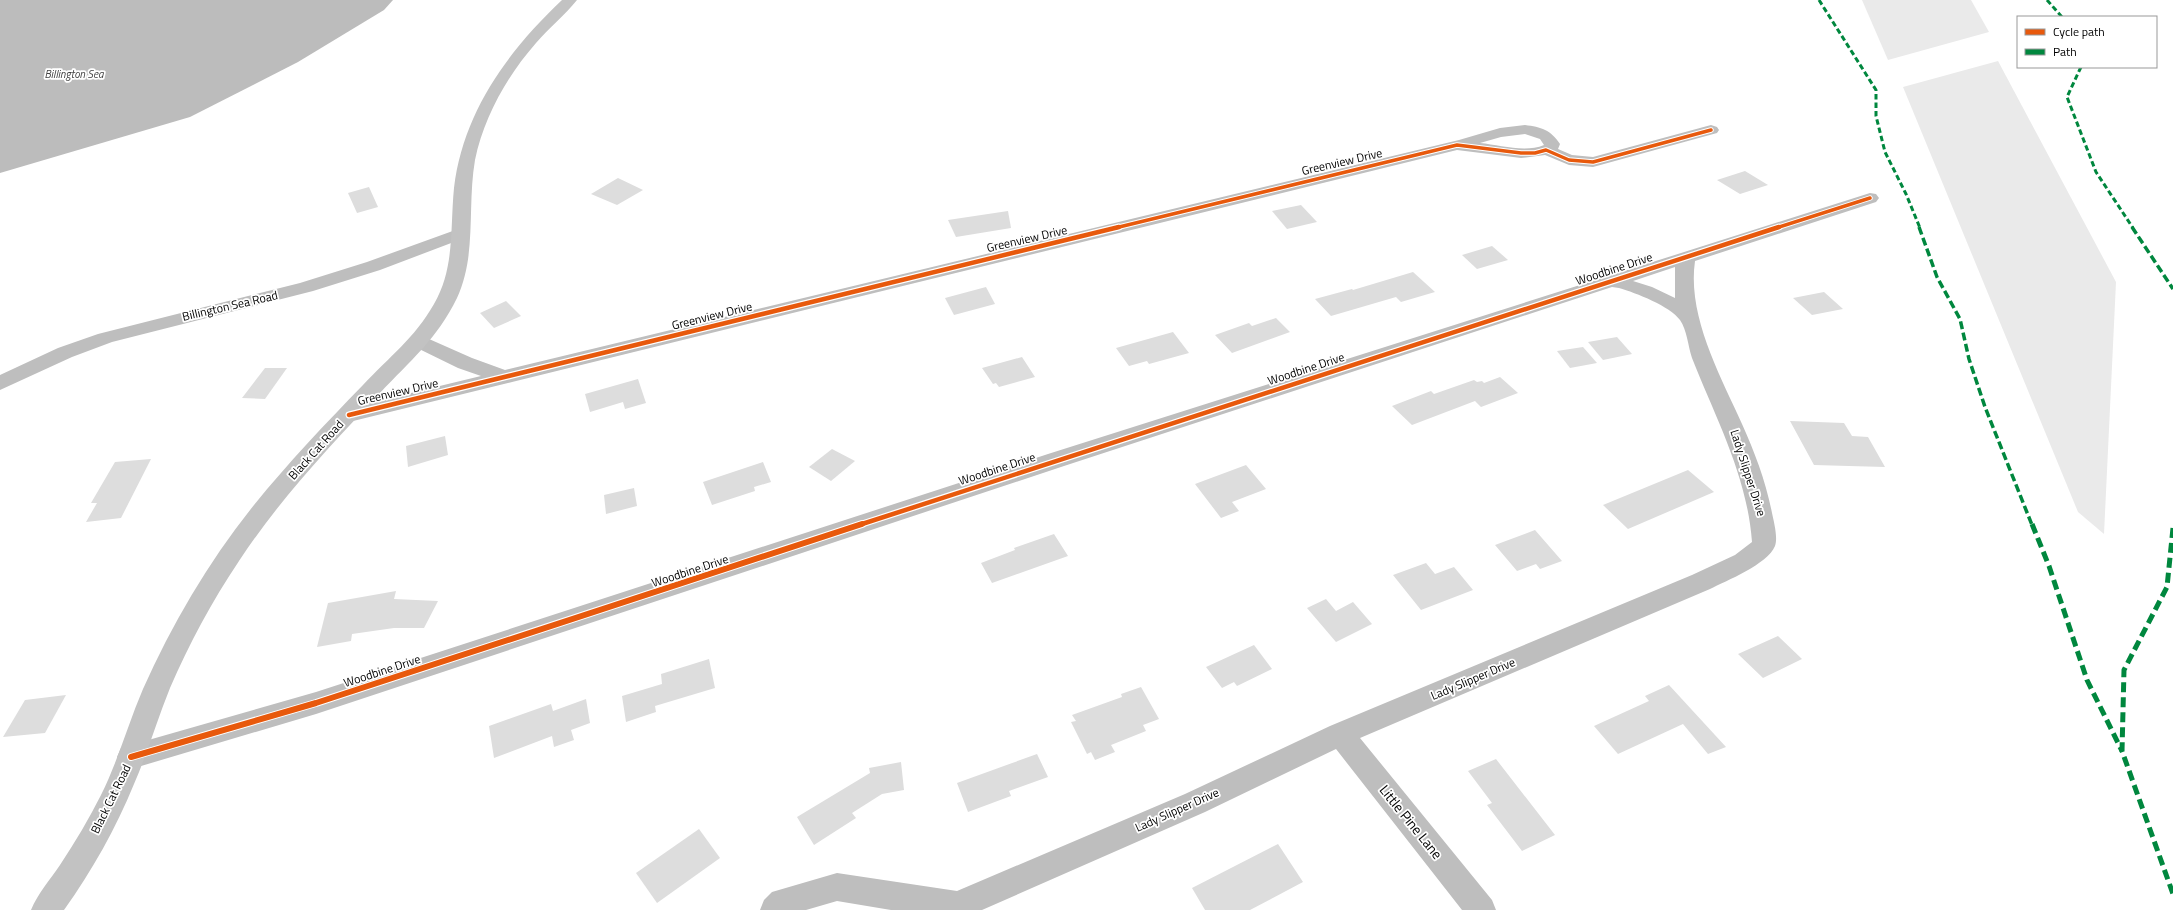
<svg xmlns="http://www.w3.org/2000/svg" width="2173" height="910" viewBox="0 0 2173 910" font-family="'Titillium Web',sans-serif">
  <rect width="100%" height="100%" fill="#fff"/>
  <g fill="#eaeaea">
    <polygon points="1862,0 1971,0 1989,32 1888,60"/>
    <polygon points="1998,61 2116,282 2104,534 2078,512 1903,87"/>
  </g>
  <polygon fill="#bcbcbc" points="0,0 393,0 384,10 298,62 190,117 0,173"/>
  <g fill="#ddd">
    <polygon points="1745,171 1768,185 1740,194 1717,180"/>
    <polygon points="618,178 643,190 617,205 591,194"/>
    <polygon points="369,187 378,207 357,213 348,193"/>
    <polygon points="1301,205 1317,222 1287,229 1272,211"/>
    <polygon points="1008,211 1011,228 956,237 948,220"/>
    <polygon points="1492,246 1508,260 1477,269 1462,255"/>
    <polygon points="1413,272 1435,292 1401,302 1396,297 1331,316 1315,299 1352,289 1353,290"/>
    <polygon points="986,287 995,304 954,315 945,298"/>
    <polygon points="1824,292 1843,309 1812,315 1793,298"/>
    <polygon points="506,301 521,316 494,328 480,313"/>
    <polygon points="1276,318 1290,332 1232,353 1215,335 1249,323 1252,326"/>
    <polygon points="1173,332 1189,353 1149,364 1147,361 1129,366 1116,348"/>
    <polygon points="1617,337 1632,354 1603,360 1588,342"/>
    <polygon points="1583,347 1597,363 1570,368 1557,351"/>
    <polygon points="1022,357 1035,377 999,387 996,383 993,384 982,368"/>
    <polygon points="265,368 287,368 265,399 242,398"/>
    <polygon points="1500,377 1518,393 1481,407 1475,401 1412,425 1392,406 1431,391 1434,394 1474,380 1477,382 1482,381 1484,383"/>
    <polygon points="638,379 646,403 625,409 623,402 590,412 585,394"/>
    <polygon points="1790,421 1844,423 1852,436 1868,437 1885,467 1814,465"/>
    <polygon points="445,436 448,455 408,467 406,446"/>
    <polygon points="832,449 855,461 831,481 809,467"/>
    <polygon points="151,459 121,518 86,522 97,503 91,503 115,462"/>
    <polygon points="763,462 771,482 754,487 755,491 712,505 703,482"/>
    <polygon points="1246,465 1266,489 1232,502 1239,511 1221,518 1195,484"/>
    <polygon points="1688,470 1714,492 1628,529 1603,505"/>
    <polygon points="634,488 637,506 606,514 604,495"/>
    <polygon points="1535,530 1562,561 1540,569 1536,564 1517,571 1495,545"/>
    <polygon points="1054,534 1068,556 992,583 981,563 1015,550 1014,548"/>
    <polygon points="1426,563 1435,574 1454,567 1473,590 1421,610 1393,575"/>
    <polygon points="396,591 394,599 438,601 424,628 394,628 352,634 351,641 317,647 328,603"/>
    <polygon points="1326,599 1336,611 1353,602 1372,624 1336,642 1307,608"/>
    <polygon points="1778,636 1802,659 1763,678 1738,654"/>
    <polygon points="1254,645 1272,669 1237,686 1234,682 1222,688 1206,667"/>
    <polygon points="709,659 715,688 655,706 656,712 626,722 622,696 662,684 661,674"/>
    <polygon points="1669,685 1726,747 1708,754 1683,724 1618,754 1594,726 1649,701 1645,696"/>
    <polygon points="1141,687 1159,719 1143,725 1146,731 1111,745 1115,752 1095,760 1091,752 1087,754 1071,722 1076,721 1072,715 1122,697 1121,694"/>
    <polygon points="66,695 45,733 3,737 25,700"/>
    <polygon points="586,699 590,723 571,730 574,740 554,747 552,736 494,758 489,726 551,704 553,711"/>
    <polygon points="1037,754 1048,777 1009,791 1011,796 968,812 957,783"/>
    <polygon points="1496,759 1555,835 1522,851 1487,805 1492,803 1468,771"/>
    <polygon points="901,762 904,790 882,794 852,813 856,818 814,845 797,817 870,773 869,768"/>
    <polygon points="699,829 720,858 657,903 636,873"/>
    <polygon points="1278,844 1303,882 1250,910 1205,910 1192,888"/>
  </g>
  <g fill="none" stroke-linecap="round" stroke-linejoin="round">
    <g fill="#bebebe" fill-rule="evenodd">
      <path d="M1525,125C1541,127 1551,130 1560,144L1558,149L1572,155L1593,157L1711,125L1717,127L1719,130L1717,133L1593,167L1569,165L1545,155L1521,158L1457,150L349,422L341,420L338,415L341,410L349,408L481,376L458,368L413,346L410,341L413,336L420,335L472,358L505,370L1459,140L1500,128ZM1525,134L1540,139L1544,145C1525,153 1500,145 1480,143L1501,137Z"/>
      <path d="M1870,193L1876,194L1879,198L1876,202L1695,261C1687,316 1720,375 1742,424C1755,453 1766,482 1772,513C1774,522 1778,538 1775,546C1768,564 1726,581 1710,589L1360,738L1492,900L1496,910H1462L1336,749L1205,812L982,910H891L837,901L806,910H760L764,900L772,892L837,873L957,891L1185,794L1330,726L1692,575L1735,555L1752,542C1747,475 1716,419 1692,358C1688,346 1687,330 1680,320C1670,306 1636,293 1619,288L1612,287L1064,466L316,714L131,769L121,766L117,757L121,748L131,745L316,692L1048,454ZM1675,267V298L1652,287L1633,281Z"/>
      <polygon points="461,228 467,229 470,233 467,237 380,270 313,291 112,342 72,357 0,390 0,375 58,348 98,334 300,283 367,262"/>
    </g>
    <path fill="#c2c2c2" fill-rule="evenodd" d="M562,0H577C565,15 549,28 536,43C507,76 484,117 475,160C467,206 477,255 457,298C437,339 410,361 380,393C330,446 279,500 239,561C212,601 189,644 170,688C157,720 148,752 134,784C116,828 92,871 64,910H31C38,893 50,880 60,865C75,842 89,819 101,795C118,761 128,724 143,689C172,624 209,561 254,505C288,463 326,423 363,385C390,356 414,339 434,304C455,268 450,228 454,188C463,112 508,51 562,0Z"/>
    <g stroke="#00873e" stroke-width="3" stroke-dasharray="5.5 3" stroke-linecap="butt">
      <polyline points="1819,0 1876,90 1876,116 1885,152 1906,194 1920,228"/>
      <polyline points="2047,0 2062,17"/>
      <polyline points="2081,67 2067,97 2096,172 2133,228"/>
    </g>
    <g stroke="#00873e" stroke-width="3.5" stroke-dasharray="8 3.5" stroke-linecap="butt">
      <polyline points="1919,227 1937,277 1960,319 1969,359 1985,407 2032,525"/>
      <polyline points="2132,227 2173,289"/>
    </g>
    <g stroke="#00873e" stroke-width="5" stroke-dasharray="10 5" stroke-linecap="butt">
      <polyline points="2032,524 2049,566 2087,680 2122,751"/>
      <polyline points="2173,528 2167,587 2124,670 2122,751 2173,894"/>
    </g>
    <g stroke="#fff" stroke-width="5.5">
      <g id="cycleway-far2">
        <polyline points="1115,228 1457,145 1521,153 1535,153 1546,150 1569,160 1593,162 1711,130"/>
        <polyline points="1776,228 1870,198"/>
      </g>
    </g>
    <g stroke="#fff" stroke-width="7">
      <g id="cycleway-far1">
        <polyline points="349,415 1119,227"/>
        <polyline points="859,525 1779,227"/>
      </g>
    </g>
    <g stroke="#fff" stroke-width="8">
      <polyline id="cycleway" points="131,757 316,703 862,524"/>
    </g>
    <use href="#cycleway-far2" stroke="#e8590c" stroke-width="3.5"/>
    <use href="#cycleway-far1" stroke="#e8590c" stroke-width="4.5"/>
    <use href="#cycleway" stroke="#e8590c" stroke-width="6"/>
  </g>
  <g text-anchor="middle" stroke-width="3.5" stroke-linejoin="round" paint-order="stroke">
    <g font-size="11" font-style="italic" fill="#414141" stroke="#fff">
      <text x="74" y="78">Billington Sea</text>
    </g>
    <g font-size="12" fill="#000" stroke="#fff">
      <text transform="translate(1342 162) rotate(-13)" y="4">Greenview Drive</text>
      <text transform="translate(1027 239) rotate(-13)" y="4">Greenview Drive</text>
      <text transform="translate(1614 269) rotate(-18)" y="4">Woodbine Drive</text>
      <text transform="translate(230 306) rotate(-13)" y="4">Billington Sea Road</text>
      <text transform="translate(712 316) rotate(-14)" y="4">Greenview Drive</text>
      <text transform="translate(1306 369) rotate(-18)" y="4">Woodbine Drive</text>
      <text transform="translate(398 392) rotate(-13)" y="4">Greenview Drive</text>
      <text transform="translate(316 450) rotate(-48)" y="4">Black Cat Road</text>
      <text transform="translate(997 469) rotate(-18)" y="4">Woodbine Drive</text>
      <text transform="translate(1748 473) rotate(72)" y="4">Lady Slipper Drive</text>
      <text transform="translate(690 571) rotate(-18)" y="4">Woodbine Drive</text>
      <text transform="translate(382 671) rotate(-18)" y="4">Woodbine Drive</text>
      <text transform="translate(1473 679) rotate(-23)" y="4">Lady Slipper Drive</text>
      <text transform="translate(111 799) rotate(-64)" y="4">Black Cat Road</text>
      <text transform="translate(1177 810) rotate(-24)" y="4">Lady Slipper Drive</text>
    </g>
    <g font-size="14" fill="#000" stroke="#fff">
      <text transform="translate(1411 822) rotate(51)" y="5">Little Pine Lane</text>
    </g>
  </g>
  <rect x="2017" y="16" width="140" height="52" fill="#ffffff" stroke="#999999"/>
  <rect x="2025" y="29" width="20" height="6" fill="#e8590c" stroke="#999999"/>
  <text x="2053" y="36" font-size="12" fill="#000000">Cycle path</text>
  <rect x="2025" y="49" width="20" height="6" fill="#00873e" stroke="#999999"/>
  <text x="2053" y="56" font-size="12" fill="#000000">Path</text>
</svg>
